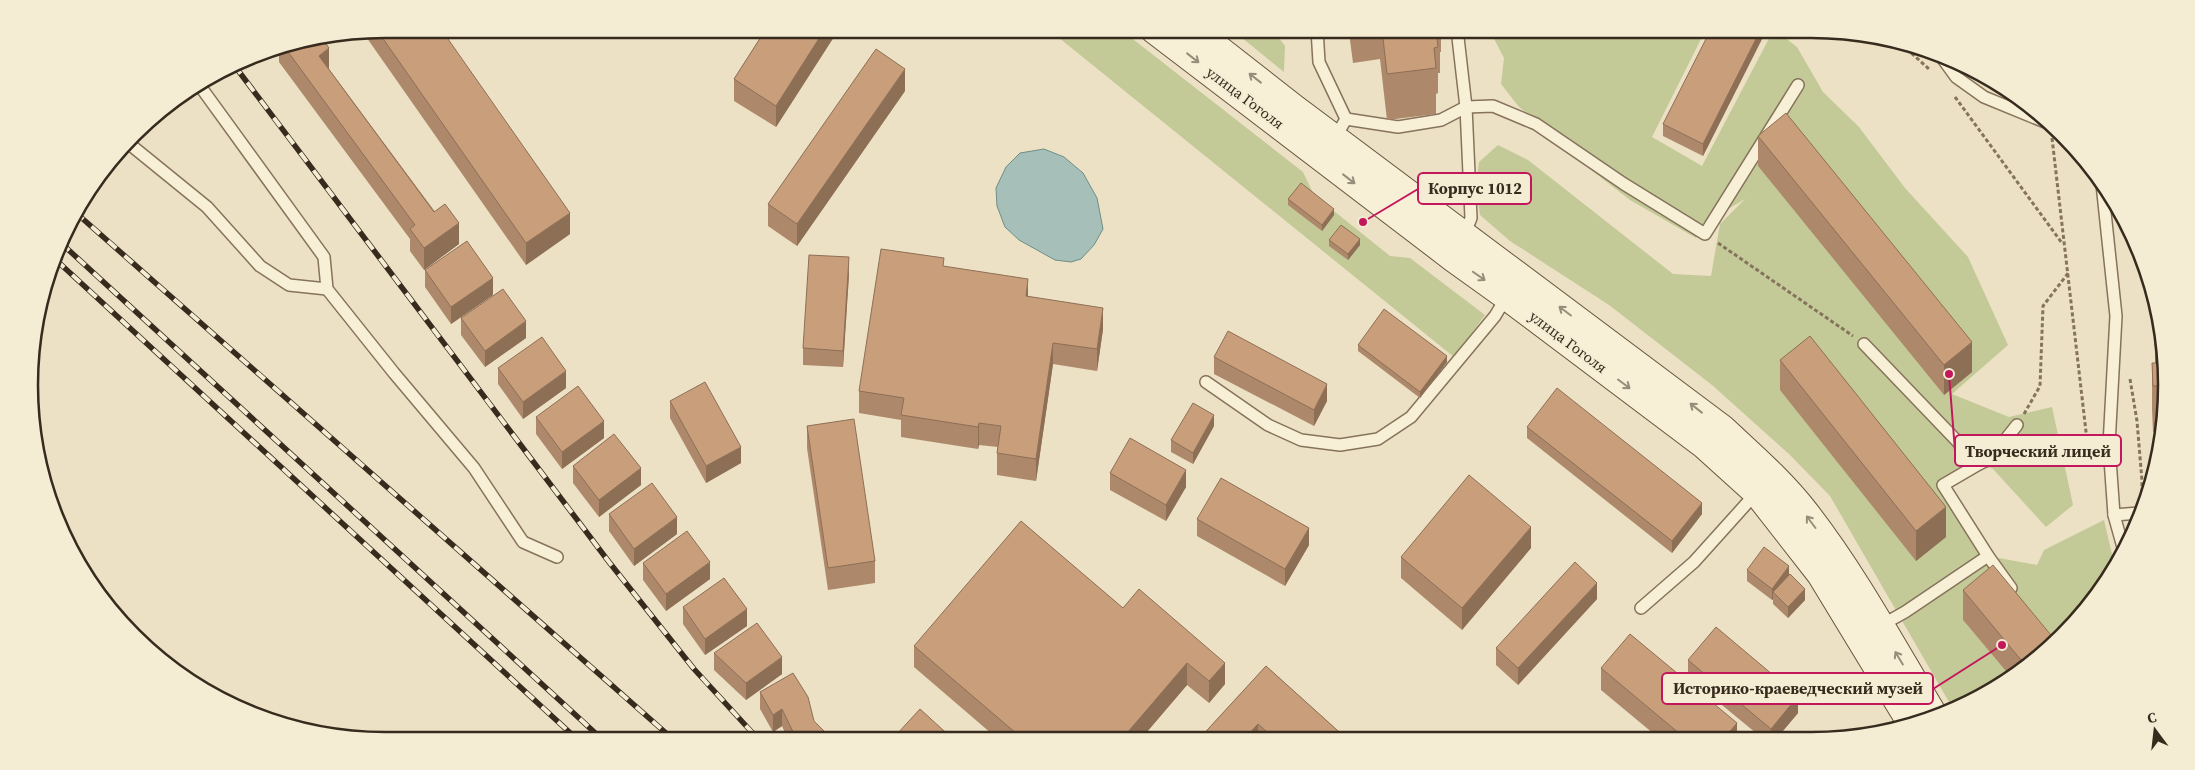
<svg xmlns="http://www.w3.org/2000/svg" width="2195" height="770" viewBox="0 0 2195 770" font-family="'Source Serif 4',serif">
  <rect width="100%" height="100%" fill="#ece1c4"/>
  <g fill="#c3ca98">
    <polygon points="1048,29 1120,29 1303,172 1314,195 1390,256 1410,258 1485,315 1454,357"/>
    <polygon points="1231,29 1272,29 1285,46 1284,72"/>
    <polygon points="1491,29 1706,29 1652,137 1702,166 1774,29 1797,47 1823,92 1859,127 1905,188 1968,257 2008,345 1952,394 2009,417 2052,407 2073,505 2046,527 1993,469 1979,464 1943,485 1988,556 2037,565 2044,550 2104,520 2115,567 2045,653 2042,655 1963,620 2010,676 1967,705 1953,709 1830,496 1790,455 1712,385 1609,305 1510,241 1480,215 1476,185 1479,162 1498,145 1528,160 1673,274 1711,276 1720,224 1745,199 1713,218 1696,238 1630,200 1590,169 1554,135 1519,107 1501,84 1504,58 1491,33"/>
  </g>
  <polygon fill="#a6c0b9" stroke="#6d8e86" points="1044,149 1064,157 1083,173 1097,198 1103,229 1094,245 1081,259 1071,262 1055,260 1019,240 1005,227 997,206 996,188 1006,167 1020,153"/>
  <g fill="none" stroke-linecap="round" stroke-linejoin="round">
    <g stroke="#86735b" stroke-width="14">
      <g id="lane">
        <polyline points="1317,29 1319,62 1346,119 1334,140"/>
        <polyline points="1457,29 1466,107 1471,218 1464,236"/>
        <polyline points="1940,55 1956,77 1984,97 2050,124"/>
        <polyline points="200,86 324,257 327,289 394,373 474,468 523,542 557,557"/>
        <polyline points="1346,119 1398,127 1441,120 1466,107 1493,106 1536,124 1624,184 1705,234 1798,85"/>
        <polyline points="127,142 207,207 260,266 289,285 327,289"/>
        <polyline points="2102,184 2116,316 2109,445 2114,515 2124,551"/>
        <polyline points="1864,344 1979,464 1943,485 1988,556 2011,588"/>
        <polyline points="1206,382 1268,425 1301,440 1340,445 1378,439 1411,417 1495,316 1507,296"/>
        <polyline points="1979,464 1990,459 2017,425"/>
        <polyline points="2114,515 2139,513"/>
        <polyline points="1641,608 1694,562 1757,492"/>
        <polyline points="1880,626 1905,612 1988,556"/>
      </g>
    </g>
    <g stroke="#68543e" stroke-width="30">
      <g id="secondary">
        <polyline points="1154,29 1454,258 1507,296 1705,445 1757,492 1821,574 1911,722"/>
        <path d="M1192,29L1293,108L1722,429C1751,456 1781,482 1805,513C1854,576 1892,647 1933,715"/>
      </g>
    </g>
    <g stroke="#86735b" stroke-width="3" stroke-dasharray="4 2.5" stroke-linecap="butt">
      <polyline points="1897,40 1930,70"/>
      <polyline points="1955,97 2062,243"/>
      <polyline points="2052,138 2088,449"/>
      <polyline points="1718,243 1853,336"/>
      <polyline points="2130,379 2137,421 2142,481 2142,499"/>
      <polyline points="2024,414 2040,386 2043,306 2069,272"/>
      <polyline points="2007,462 2094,447"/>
    </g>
    <use href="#lane" stroke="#f8efd7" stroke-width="11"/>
    <use href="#secondary" stroke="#f8efd7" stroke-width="28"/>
    <g stroke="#372b1e" stroke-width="5.5">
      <g id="rail">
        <polyline points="234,65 609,562 694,669 759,740"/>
        <polyline points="75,212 675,741"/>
        <polyline points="61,243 604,741"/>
        <polyline points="56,260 579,741"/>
      </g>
    </g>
    <use href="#rail" stroke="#f4ecd3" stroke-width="4" stroke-dasharray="11" stroke-linecap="butt"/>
  </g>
  <g fill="#ad886a">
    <polygon points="385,29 570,234 526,265 362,31"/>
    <polygon points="766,29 839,29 776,127 734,101 734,79"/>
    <polygon points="1350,29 1441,29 1441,52 1440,52 1440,73 1438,73 1438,93 1436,94 1436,114 1387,120 1380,59 1353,63 1350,40"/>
    <polygon points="1764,29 1764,35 1703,156 1663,136 1663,124"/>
    <polygon points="316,36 329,69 459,244 424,270 410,251 410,239 279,62 279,47"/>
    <polygon points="905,91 797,246 768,226 768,204"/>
    <polygon points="1758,136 1972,372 1944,395 1758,166"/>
    <polygon points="1288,199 1334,215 1322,231 1288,205"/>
    <polygon points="1329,240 1360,245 1348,260 1329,246"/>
    <polygon points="944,266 1028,296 1103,329 1097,371 1053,364 1036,481 997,475 997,453 998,447 979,445 978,449 901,437 901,420 859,413 859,391"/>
    <polygon points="425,270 493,295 451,324 425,287"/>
    <polygon points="849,274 843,367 803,365 803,348"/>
    <polygon points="2149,279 2152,291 2150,291"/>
    <polygon points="461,318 526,338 485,367 461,335"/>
    <polygon points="2158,323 2163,338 2166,408 2162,431 2153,432 2152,409 2152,363 2155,363 2155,343 2158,343"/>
    <polygon points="1358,345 1447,362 1420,398 1358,351"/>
    <polygon points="1214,357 1327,401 1314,426 1214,374"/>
    <polygon points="1780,360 1946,537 1916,561 1780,390"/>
    <polygon points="498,368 566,388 523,419 498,384"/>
    <polygon points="670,401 741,463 706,483 670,418"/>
    <polygon points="536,417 604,438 562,469 536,434"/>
    <polygon points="807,426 875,561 875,583 828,590 807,448"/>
    <polygon points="1214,426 1193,464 1171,452 1171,440"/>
    <polygon points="1527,427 1702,514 1672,553 1527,438"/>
    <polygon points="573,466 641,485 599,517 573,483"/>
    <polygon points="1110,473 1186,487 1166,521 1110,490"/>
    <polygon points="609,514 677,534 634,566 609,531"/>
    <polygon points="1197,519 1309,545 1285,586 1197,536"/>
    <polygon points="1531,548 1462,630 1401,578 1401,557"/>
    <polygon points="643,563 710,579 666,611 643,580"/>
    <polygon points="1747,570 1789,575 1805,600 1788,618 1773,604 1773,599 1772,600 1747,581"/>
    <polygon points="1963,590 2045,653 2010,676 1963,620"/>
    <polygon points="1597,599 1518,685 1496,665 1496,648"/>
    <polygon points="683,607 747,626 705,655 683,624"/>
    <polygon points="1123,608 1225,684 1209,703 1187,685 1140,740 999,740 914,667 914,646"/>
    <polygon points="714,653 782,674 746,700 714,670"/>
    <polygon points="1688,660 1798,713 1777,738 1762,738 1688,677"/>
    <polygon points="1266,666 1347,739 1198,740"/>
    <polygon points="1601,668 1737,738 1660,739 1601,690"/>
    <polygon points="760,692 814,721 833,740 788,740 782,726 773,732 760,709"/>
    <polygon points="897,734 954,740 897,740"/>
  </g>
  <g fill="#8d6f56">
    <polygon points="825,29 839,29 776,127 776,106"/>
    <polygon points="1761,29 1764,29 1764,35 1703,156 1703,144"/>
    <polygon points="329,48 329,70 319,56"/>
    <polygon points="905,69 905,91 797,246 797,224"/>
    <polygon points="1334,209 1334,215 1322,231 1322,225"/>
    <polygon points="570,213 570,234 526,265 526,243"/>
    <polygon points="459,223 459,244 424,270 424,248"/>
    <polygon points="1360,239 1360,245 1348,260 1348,254"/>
    <polygon points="849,257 849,274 843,367 843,351"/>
    <polygon points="493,278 493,295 451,324 451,307"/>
    <polygon points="1028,279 1028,300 1026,296"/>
    <polygon points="1103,308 1103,329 1097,371 1097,349"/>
    <polygon points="526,321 526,338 485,367 485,351"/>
    <polygon points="1972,342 1972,372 1944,395 1944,365"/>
    <polygon points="1053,343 1053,364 1036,481 1036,459"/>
    <polygon points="1447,356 1447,362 1420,398 1420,392"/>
    <polygon points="566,371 566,388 523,419 523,402"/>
    <polygon points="1327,384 1327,401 1314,426 1314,410"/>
    <polygon points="1214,415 1214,426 1193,464 1193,453"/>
    <polygon points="604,421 604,438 562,469 562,452"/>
    <polygon points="979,423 979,445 978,449 978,427"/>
    <polygon points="741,447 741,463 706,483 706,466"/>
    <polygon points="641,468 641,485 599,517 599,500"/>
    <polygon points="1186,470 1186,487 1166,521 1166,505"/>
    <polygon points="1702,503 1702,514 1672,553 1672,541"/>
    <polygon points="1946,507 1946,537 1916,561 1916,531"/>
    <polygon points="677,517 677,534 634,566 634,549"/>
    <polygon points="1531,527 1531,548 1462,630 1462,608"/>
    <polygon points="1309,528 1309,545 1285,586 1285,569"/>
    <polygon points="710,562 710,579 666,611 666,594"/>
    <polygon points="1789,566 1789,578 1773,592 1773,599 1772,600 1772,589"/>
    <polygon points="1597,583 1597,599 1518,685 1518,668"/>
    <polygon points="1805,589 1805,600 1788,618 1788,607"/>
    <polygon points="747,609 747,626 705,655 705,639"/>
    <polygon points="782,657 782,674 746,700 746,683"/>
    <polygon points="1187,663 1187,685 1140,740 1121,740"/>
    <polygon points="1225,663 1225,684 1209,703 1209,681"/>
    <polygon points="1798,696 1798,713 1777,738 1771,738 1771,729"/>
    <polygon points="782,709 782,726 773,732 773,715"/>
    <polygon points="1737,723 1737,738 1724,738"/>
    <polygon points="1258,724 1258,739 1244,739"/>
  </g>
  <g fill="#c99e7b" stroke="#8d6f56">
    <polygon points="385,29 441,29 570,213 526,243 377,30"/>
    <polygon points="766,29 825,29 776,106 734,79"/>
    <polygon points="1382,29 1436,29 1438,47 1434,48 1436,68 1387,74"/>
    <polygon points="1711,29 1761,29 1703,144 1663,124"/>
    <polygon points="320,35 329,48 319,56 434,212 445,204 459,223 424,248 410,229 415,225 283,45 316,36"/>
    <polygon points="876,49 905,69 797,224 768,204"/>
    <polygon points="1786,113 1972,342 1944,365 1758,136"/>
    <polygon points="1301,183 1334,209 1322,225 1288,199"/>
    <polygon points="1341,225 1360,239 1348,254 1329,240"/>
    <polygon points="467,241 493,278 451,307 425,270"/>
    <polygon points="881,249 944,258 943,266 1028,279 1026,296 1103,308 1097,349 1053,343 1036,459 997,453 1001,426 979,423 978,427 901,415 904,398 859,391"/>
    <polygon points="809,255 849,257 843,351 803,348"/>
    <polygon points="503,289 526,321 485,351 461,318"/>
    <polygon points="1384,309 1447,356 1420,392 1358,345"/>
    <polygon points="2158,323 2160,323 2163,338 2165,385 2153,386 2152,363 2156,363 2155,343 2159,343"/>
    <polygon points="1228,331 1327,384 1314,410 1214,357"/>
    <polygon points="1810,336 1946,507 1916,531 1780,360"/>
    <polygon points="542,337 566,371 523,402 498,368"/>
    <polygon points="705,382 741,447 706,466 670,401"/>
    <polygon points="578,386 604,421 562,452 536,417"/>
    <polygon points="1557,388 1702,503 1672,541 1527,427"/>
    <polygon points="1193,403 1214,415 1193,453 1171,440"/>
    <polygon points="854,419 875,561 828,568 807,426"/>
    <polygon points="614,434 641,468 599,500 573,466"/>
    <polygon points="1130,438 1186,470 1166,505 1110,473"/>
    <polygon points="1469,475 1531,527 1462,608 1401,557"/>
    <polygon points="1221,478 1309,528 1285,569 1197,519"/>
    <polygon points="652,483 677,517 634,549 609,514"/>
    <polygon points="1021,521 1123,608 1139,589 1225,663 1209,681 1187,663 1121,740 1024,740 914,646"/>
    <polygon points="687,531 710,562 666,594 643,563"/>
    <polygon points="1764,547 1789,566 1772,589 1747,570"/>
    <polygon points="1575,562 1597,583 1518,668 1496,648"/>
    <polygon points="1993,565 2055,640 2045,653 2026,666 1963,590"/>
    <polygon points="1790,574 1805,589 1788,607 1773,592"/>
    <polygon points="724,578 747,609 705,639 683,607"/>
    <polygon points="757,623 782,657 746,683 714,653"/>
    <polygon points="1716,627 1798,696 1771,729 1688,660"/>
    <polygon points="1630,634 1737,723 1724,738 1686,739 1601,668"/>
    <polygon points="1266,666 1347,739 1275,739 1258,724 1244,739 1198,740"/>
    <polygon points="793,673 808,697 814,721 833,740 797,740 782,709 773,715 760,692"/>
    <polygon points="920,709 954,740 904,740 897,734"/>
  </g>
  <defs><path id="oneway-shaft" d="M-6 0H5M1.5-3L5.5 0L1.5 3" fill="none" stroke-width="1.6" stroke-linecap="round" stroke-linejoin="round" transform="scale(1.25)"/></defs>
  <g stroke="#988d7a">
    <use href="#oneway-shaft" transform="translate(1193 58) rotate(38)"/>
    <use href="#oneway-shaft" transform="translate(1255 78) rotate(-142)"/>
    <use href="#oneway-shaft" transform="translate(1349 179) rotate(38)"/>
    <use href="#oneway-shaft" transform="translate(1479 276) rotate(35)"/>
    <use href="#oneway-shaft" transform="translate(1565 311) rotate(-143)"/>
    <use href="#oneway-shaft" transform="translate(1624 384) rotate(37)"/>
    <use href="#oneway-shaft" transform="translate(1696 408) rotate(-142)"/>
    <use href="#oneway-shaft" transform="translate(1811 522) rotate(-127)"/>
    <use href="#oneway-shaft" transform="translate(1899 658) rotate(-121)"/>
  </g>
  <g text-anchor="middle" stroke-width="4" stroke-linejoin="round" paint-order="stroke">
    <g font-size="15" fill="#372b1e" stroke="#f4ecd3">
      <text transform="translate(1245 98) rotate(37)" y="5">улица Гоголя</text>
      <text transform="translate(1568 342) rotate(37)" y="5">улица Гоголя</text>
    </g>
  </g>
  <path d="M0 0H2195V770H0ZM385 38H1811A347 347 0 0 1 2158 385V385A347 347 0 0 1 1811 732H385A347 347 0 0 1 38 385V385A347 347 0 0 1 385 38Z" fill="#f4ecd3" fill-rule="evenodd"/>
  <path fill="none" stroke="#372b1e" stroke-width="2.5" d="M385 38H1811A347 347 0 0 1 2158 385V385A347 347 0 0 1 1811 732H385A347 347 0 0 1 38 385V385A347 347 0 0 1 385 38Z"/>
  <path fill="none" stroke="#c2185b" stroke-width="2" d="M1363 222L1418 189M1949 374L1955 451M2002 645L1933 689"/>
  <g fill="#c2185b" stroke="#f4ecd3" stroke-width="2">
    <circle cx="1363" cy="222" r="5"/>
    <circle cx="1949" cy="374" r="5"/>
    <circle cx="2002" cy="645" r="5"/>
  </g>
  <g fill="#f4ecd3" stroke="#c2185b" stroke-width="2">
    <rect x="1418" y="173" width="113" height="31" rx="5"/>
    <rect x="1955" y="435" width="166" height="31" rx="5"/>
    <rect x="1662" y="673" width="271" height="31" rx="5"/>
  </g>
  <g font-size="16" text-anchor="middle" font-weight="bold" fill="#372b1e">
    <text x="1475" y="194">Корпус 1012</text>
    <text x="2038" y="457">Творческий лицей</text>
    <text x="1798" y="694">Историко-краеведческий музей</text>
  </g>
  <g transform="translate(2155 730) rotate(345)" stroke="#f4ecd3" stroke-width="4" paint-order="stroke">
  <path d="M0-4L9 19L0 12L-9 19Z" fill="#372b1e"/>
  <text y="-8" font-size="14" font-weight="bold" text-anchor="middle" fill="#372b1e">С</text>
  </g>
</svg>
